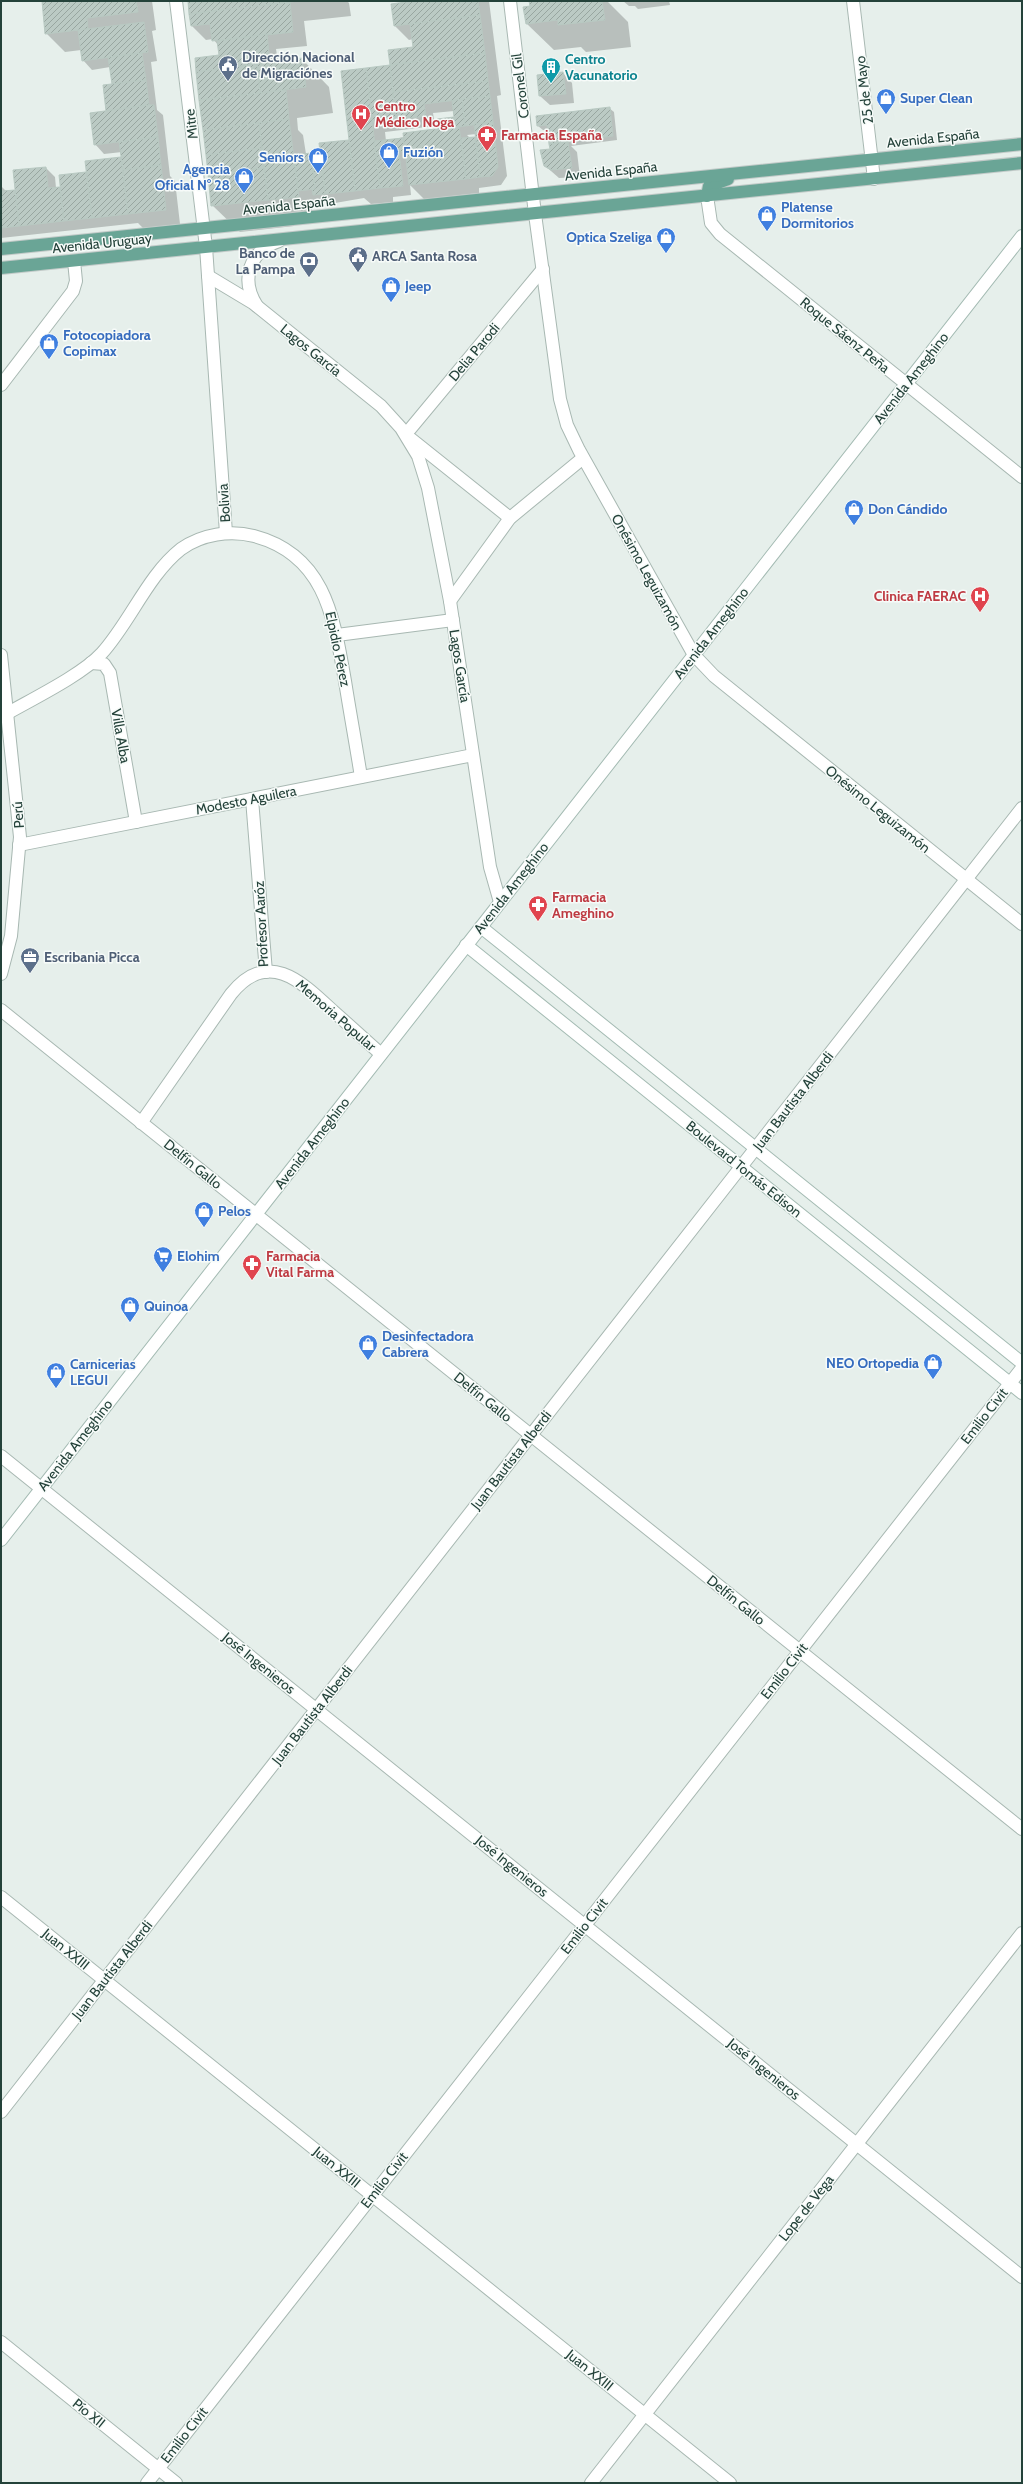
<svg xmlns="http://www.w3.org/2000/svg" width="1023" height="2484" viewBox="0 0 1023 2484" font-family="Cabin,sans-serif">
  <defs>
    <pattern id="building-hatch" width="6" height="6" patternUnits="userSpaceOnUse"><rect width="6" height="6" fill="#bbcac4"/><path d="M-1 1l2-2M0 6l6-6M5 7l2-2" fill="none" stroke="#98a6a0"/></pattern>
  </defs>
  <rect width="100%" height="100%" fill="#e6efeb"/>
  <g fill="#0003" fill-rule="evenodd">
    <polygon points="43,1 152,1 156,30 152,31 157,61 151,62 157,110 163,115 170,176 175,181 180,224 143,228 138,223 1,238 1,186 7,192 16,191 46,168 55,177 56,188 61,188 60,176 87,173 86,162 122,158 122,152 104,154 95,144 107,111 113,85 110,67 92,70 83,60 81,50 65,52 46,33"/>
    <path d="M189,1H347L349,3L351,16L304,21L307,46L276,49L278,62L302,59L329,87L333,113L297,118L298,130L303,135L306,154H311L317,160L322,159L349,141L351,143L343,72L391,66L414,48L413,39L409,40L395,26L422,1H489L501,95L497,96L507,176L501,185L479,188V193L424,199L410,185L411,195L393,197V202L371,204L364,198L335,203L330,198L311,200L312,210L293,212L294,226L240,232L212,205L196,59L220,56L219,46L213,39L206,40L192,26ZM454,111L455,118L439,129L386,141L385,132L435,126L433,113ZM476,134V137L470,138L467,135Z"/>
    <polygon points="530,1 607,1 628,22 631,47 586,52 581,47 554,50 526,23 531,7"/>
    <polygon points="623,1 669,1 670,5 638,9 635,6 629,6"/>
    <polygon points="563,73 572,83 574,103 550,105 540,96 538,76"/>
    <polygon points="609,108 614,112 617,140 571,146 577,152 580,177 559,178 543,164 551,150 548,130 543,130 538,126"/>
  </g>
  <g fill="url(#building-hatch)" stroke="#b8c9c2">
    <polygon points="42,1 136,1 138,12 87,18 88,29 45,34"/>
    <polygon points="188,1 299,1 189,14"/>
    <polygon points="413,1 478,1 480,15 394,26 391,4"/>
    <polygon points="529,1 602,1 605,20 558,25 558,20 526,24 523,7 530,6"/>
    <polygon points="290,2 293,32 212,41 210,24 191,26 189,14"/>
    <polygon points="480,15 485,53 390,65 388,50 413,47 410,24"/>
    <polygon points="144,22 148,52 82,61 78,30"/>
    <polygon points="267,34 269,54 256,56 257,64 196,72 195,58 219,55 217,41"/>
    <polygon points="142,53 146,80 112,84 108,57"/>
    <polygon points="485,53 488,81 393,92 390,65"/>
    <polygon points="302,58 306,87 260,93 257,64"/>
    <polygon points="257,64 260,93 199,100 196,72"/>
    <polygon points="390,65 396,120 372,123 366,68"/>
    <polygon points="366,68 380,188 355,191 341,71"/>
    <polygon points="563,72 566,94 539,96 537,75"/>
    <polygon points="146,80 149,105 106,111 103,85"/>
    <polygon points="488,81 490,96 424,104 426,116 396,120 393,92"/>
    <polygon points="286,90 289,119 203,130 199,100"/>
    <polygon points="490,96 493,122 465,126 462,99"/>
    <polygon points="462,99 465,126 438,129 437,119 454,117 452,101"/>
    <polygon points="149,105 154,105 158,137 94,145 90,113"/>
    <polygon points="610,107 613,136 549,144 547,125 537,126 536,116"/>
    <polygon points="289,119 299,197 268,200 259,123"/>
    <polygon points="493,122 498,167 492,176 480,177 474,124"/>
    <polygon points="259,123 262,148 206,155 203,130"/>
    <polygon points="459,126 466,179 409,185 403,133"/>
    <polygon points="158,137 161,165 123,170 119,142"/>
    <polygon points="475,137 480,177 466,179 461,138"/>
    <polygon points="403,138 405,151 399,152 403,186 380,188 374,141"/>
    <polygon points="349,140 355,191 325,194 319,143"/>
    <polygon points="568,142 572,168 551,170 544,166 540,150 550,149 549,144"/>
    <polygon points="262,148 264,168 208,174 206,155"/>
    <polygon points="311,153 315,189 298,191 294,155"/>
    <polygon points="121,157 128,214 92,218 85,161"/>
    <polygon points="321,158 325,194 313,195 312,189 315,189 312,159"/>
    <polygon points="161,165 166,210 128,214 123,170"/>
    <polygon points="46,167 48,188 60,187 64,221 19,226 13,170"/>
    <polygon points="264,168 268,200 211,206 208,174"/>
    <polygon points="86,172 92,218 64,221 59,175"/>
    <polygon points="1,185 2,191 15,190 19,226 1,228"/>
  </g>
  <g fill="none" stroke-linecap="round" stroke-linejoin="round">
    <g stroke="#a8b8b2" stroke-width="14">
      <g id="minor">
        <polyline points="176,1 206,247 226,533"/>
        <polyline points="853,1 874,179"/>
        <polyline points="707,196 711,223 720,234 1022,477"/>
        <polyline points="535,214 560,399 567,425 579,450 694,655 714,676 1022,924"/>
        <polyline points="208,276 253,303 381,406 401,428 418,456 428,488 450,601 490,867 500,902"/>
        <path d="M257,306C240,280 249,251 279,241"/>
        <polyline points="1,385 73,291 76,281 74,261"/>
        <polyline points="406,434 543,269"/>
        <polyline points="411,439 510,518"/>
        <polyline points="450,601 510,518 583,458"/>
        <polyline points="337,635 453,620"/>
        <polyline points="1,655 20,837 11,936 1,974"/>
        <polyline points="91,663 104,664 110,673 136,822"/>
        <path d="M1,717C28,701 81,676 102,653C130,622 148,575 181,549C202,534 230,530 254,536C326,555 334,619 345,681C350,713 356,745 361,777"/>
        <polyline points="252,799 266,972"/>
        <polyline points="19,845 473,755"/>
        <polyline points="1,1010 1022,1829"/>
        <path d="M141,1123L231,994C268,948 302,982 333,1011C349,1025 365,1040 381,1054"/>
        <polyline points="1,1456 1022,2277"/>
        <polyline points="1,1897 730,2483"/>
        <polyline points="1,2112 1022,808"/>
        <polyline points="1,2342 176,2483"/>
        <polyline points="147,2483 1022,1368"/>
        <polyline points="591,2483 1022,1933"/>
      </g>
    </g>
    <g stroke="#a8b8b2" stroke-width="14">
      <polyline id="tertiary" points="510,1 535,214"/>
    </g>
    <g stroke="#a4bbb3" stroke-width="14">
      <g id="secondary">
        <polyline points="481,927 1022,1363"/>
        <polyline points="466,945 1022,1393"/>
        <polyline points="1,1540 1022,236"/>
      </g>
    </g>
    <g stroke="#c2cac8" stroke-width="14">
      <g id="primary">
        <polyline points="707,196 709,186 728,179"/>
        <polyline points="1,249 1022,144"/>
        <polyline points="1,268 1022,163"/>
      </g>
    </g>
    <use href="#minor" stroke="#fff" stroke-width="12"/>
    <use href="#tertiary" stroke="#fff" stroke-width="12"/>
    <use href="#secondary" stroke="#fff" stroke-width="12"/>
    <use href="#primary" stroke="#6aa596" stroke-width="12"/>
  </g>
  <defs>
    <g id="civic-pin" transform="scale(1)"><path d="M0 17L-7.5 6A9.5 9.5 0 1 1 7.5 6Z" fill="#5c6f8a" stroke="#f7fbf9"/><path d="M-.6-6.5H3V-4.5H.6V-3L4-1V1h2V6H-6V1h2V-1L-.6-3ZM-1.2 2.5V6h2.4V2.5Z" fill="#fff"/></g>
    <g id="building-pin" transform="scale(1)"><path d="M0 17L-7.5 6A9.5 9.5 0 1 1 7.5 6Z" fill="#0f9aa8" stroke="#f7fbf9"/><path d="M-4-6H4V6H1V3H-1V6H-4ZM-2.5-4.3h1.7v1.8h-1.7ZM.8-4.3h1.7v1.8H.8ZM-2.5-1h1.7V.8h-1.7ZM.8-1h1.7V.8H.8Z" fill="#fff"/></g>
    <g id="shop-pin" transform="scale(1)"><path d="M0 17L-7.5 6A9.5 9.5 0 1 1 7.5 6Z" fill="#3f7fe0" stroke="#f7fbf9"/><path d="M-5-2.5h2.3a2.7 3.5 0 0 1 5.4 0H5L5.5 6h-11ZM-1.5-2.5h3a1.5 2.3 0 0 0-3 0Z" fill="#fff"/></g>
    <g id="hospital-pin" transform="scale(1)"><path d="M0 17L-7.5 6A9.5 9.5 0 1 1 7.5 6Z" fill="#e0444e" stroke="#f7fbf9"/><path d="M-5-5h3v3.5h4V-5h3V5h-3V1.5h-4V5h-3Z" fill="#fff"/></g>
    <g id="pharmacy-pin" transform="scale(1)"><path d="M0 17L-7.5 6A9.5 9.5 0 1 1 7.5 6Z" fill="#e0444e" stroke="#f7fbf9"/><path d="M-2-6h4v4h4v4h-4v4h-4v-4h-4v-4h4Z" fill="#fff"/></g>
    <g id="bank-pin" transform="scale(1)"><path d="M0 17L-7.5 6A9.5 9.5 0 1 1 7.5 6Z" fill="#5c6f8a" stroke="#f7fbf9"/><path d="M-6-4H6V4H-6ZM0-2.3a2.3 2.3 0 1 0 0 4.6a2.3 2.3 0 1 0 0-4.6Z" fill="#fff"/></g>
    <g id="office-pin" transform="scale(1)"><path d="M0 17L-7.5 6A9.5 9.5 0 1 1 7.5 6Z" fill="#5c6f8a" stroke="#f7fbf9"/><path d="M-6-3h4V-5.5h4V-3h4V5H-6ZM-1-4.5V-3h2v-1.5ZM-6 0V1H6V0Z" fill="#fff"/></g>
    <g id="supermarket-pin" transform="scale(1)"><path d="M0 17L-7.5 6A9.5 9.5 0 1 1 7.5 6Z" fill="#3f7fe0" stroke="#f7fbf9"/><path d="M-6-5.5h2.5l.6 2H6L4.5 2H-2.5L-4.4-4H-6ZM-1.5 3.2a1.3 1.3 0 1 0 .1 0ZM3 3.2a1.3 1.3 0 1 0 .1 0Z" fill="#fff"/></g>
  </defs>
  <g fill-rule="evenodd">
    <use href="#civic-pin" x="228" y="65"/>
    <use href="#building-pin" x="551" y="67"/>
    <use href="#shop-pin" x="886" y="98"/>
    <use href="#hospital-pin" x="361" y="114"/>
    <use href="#pharmacy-pin" x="487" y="135"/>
    <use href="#shop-pin" x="389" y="152"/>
    <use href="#shop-pin" x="318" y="157"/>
    <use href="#shop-pin" x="244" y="177"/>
    <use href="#shop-pin" x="767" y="215"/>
    <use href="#shop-pin" x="666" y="237"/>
    <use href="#civic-pin" x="358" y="256"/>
    <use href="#bank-pin" x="309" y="261"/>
    <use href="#shop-pin" x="391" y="286"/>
    <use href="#shop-pin" x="49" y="343"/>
    <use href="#shop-pin" x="854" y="509"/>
    <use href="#hospital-pin" x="980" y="596"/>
    <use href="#pharmacy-pin" x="538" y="905"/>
    <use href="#office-pin" x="30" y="957"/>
    <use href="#shop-pin" x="204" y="1211"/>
    <use href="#supermarket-pin" x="163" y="1256"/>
    <use href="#pharmacy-pin" x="252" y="1264"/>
    <use href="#shop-pin" x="130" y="1306"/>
    <use href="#shop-pin" x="368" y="1344"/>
    <use href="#shop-pin" x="933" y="1363"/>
    <use href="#shop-pin" x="56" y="1372"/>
  </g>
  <g text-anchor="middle" stroke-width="3" stroke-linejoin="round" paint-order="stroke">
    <g font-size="14" font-weight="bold" fill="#4e5e75" stroke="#f7fbf9" text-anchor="start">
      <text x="242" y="62">Dirección Nacional<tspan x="242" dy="16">de Migraciónes</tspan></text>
      <text x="295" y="258" text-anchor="end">Banco de<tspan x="295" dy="16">La Pampa</tspan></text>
      <text x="372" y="261">ARCA Santa Rosa</text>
      <text x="44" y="962">Escribania Picca</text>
    </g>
    <g font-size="14" font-weight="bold" fill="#0d838f" stroke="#f7fbf9" text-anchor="start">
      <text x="565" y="64">Centro<tspan x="565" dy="16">Vacunatorio</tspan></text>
    </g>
    <g font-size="14" fill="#24423a" stroke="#f7fbf9">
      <text transform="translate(520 86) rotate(-97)" y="5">Coronel Gil</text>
      <text transform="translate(864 90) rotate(-97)" y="5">25 de Mayo</text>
      <text transform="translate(191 124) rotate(-97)" y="5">Mitre</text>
      <text transform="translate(933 138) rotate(-6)" y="5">Avenida España</text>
      <text transform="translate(611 171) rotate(-6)" y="5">Avenida España</text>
      <text transform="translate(289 205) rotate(-6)" y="5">Avenida España</text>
      <text transform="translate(102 243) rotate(-6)" y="5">Avenida Uruguay</text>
      <text transform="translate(845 335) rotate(39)" y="5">Roque Sáenz Peña</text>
      <text transform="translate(311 350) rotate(39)" y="5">Lagos García</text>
      <text transform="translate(474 352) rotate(-50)" y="5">Delia Parodi</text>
      <text transform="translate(911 378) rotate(-52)" y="5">Avenida Ameghino</text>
      <text transform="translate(224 503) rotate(-94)" y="5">Bolivia</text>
      <text transform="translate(647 572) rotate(61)" y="5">Onésimo Leguizamón</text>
      <text transform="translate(711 633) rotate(-52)" y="5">Avenida Ameghino</text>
      <text transform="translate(338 649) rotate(78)" y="5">Elpidio Pérez</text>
      <text transform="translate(460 666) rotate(81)" y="5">Lagos García</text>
      <text transform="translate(121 736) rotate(80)" y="5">Villa Alba</text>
      <text transform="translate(246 800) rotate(-11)" y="5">Modesto Aguilera</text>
      <text transform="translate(878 809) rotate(39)" y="5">Onésimo Leguizamón</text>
      <text transform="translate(18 815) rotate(-94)" y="5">Perú</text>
      <text transform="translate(511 888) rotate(-52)" y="5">Avenida Ameghino</text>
      <text transform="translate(261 924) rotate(-93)" y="5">Profesor Aaróz</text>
      <text transform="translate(336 1015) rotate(41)" y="5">Memoria Popular</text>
      <text transform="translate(793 1101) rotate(-52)" y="5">Juan Bautista Alberdi</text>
      <text transform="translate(312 1143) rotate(-52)" y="5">Avenida Ameghino</text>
      <text transform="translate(193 1164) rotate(39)" y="5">Delfín Gallo</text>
      <text transform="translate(744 1169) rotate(39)" y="5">Boulevard Tomás Edison</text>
      <text transform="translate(483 1397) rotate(39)" y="5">Delfín Gallo</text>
      <text transform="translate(984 1416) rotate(-52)" y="5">Emilio Civit</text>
      <text transform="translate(75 1445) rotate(-52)" y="5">Avenida Ameghino</text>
      <text transform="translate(511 1460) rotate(-52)" y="5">Juan Bautista Alberdi</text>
      <text transform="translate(736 1600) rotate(39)" y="5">Delfín Gallo</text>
      <text transform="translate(259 1663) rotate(39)" y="5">José Ingenieros</text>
      <text transform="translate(784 1671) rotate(-52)" y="5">Emilio Civit</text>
      <text transform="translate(312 1715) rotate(-52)" y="5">Juan Bautista Alberdi</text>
      <text transform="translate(512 1866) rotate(39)" y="5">José Ingenieros</text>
      <text transform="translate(584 1926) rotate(-52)" y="5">Emilio Civit</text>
      <text transform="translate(66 1949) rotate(39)" y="5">Juan XXIII</text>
      <text transform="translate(112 1970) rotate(-52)" y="5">Juan Bautista Alberdi</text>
      <text transform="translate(764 2069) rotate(39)" y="5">José Ingenieros</text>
      <text transform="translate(337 2167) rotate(39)" y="5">Juan XXIII</text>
      <text transform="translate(384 2180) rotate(-52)" y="5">Emilio Civit</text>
      <text transform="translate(806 2208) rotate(-52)" y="5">Lope de Vega</text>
      <text transform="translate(590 2370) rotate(39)" y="5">Juan XXIII</text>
      <text transform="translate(89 2413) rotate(39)" y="5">Pío XII</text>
      <text transform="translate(184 2435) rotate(-52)" y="5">Emilio Civit</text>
    </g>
    <g font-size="14" font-weight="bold" fill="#366cbe" stroke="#f7fbf9" text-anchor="start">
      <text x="900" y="103">Super Clean</text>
      <text x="403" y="157">Fuzión</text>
      <text x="304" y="162" text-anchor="end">Seniors</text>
      <text x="230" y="174" text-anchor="end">Agencia<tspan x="230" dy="16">Oficial N° 28</tspan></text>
      <text x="781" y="212">Platense<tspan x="781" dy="16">Dormitorios</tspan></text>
      <text x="652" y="242" text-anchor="end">Optica Szeliga</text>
      <text x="405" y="291">Jeep</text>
      <text x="63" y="340">Fotocopiadora<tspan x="63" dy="16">Copimax</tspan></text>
      <text x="868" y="514">Don Cándido</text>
      <text x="218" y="1216">Pelos</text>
      <text x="177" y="1261">Elohim</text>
      <text x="144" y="1311">Quinoa</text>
      <text x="382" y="1341">Desinfectadora<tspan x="382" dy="16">Cabrera</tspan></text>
      <text x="919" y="1368" text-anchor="end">NEO Ortopedia</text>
      <text x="70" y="1369">Carnicerias<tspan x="70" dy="16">LEGUI</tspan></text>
    </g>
    <g font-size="14" font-weight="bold" fill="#be3a42" stroke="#f7fbf9" text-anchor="start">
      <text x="375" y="111">Centro<tspan x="375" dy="16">Médico Noga</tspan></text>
      <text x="501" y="140">Farmacia España</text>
      <text x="966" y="601" text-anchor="end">Clinica FAERAC</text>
      <text x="552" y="902">Farmacia<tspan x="552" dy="16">Ameghino</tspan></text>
      <text x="266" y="1261">Farmacia<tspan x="266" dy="16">Vital Farma</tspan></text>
    </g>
  </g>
  <rect width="1023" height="2484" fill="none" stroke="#24423a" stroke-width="4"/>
</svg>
